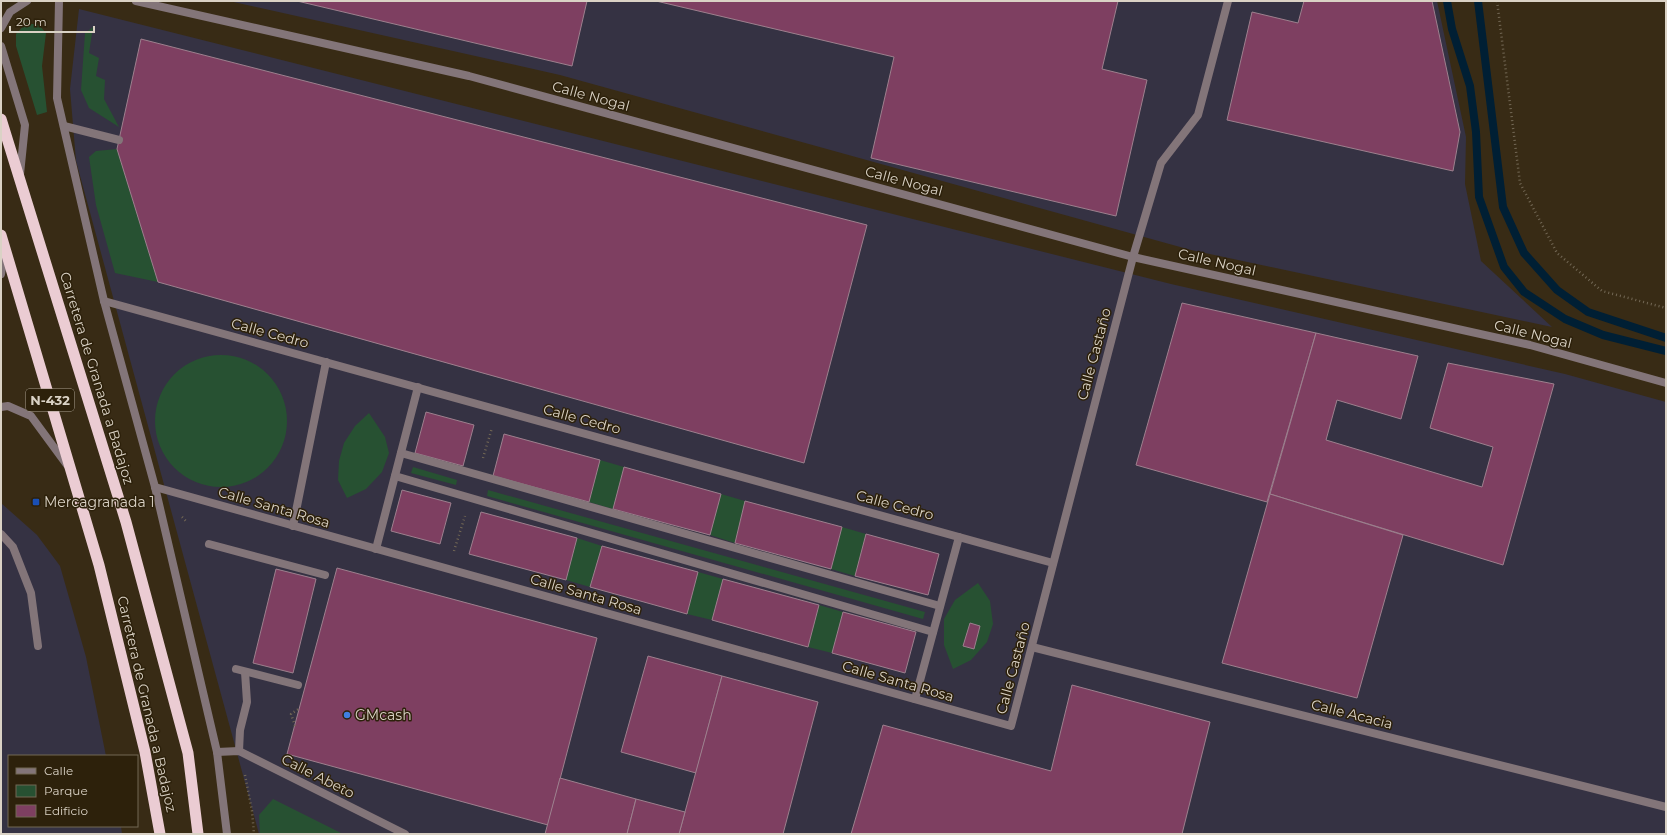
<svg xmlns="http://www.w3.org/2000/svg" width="1667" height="835" viewBox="0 0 1667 835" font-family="Montserrat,sans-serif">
  <rect width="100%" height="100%" fill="#382b15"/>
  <g fill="#353243">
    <polygon points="229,1 1437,1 1466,137 1465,184 1481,261 1552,327 1191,250 560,75"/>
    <polygon points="79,9 1171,284 1565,374 1666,402 1666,834 259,834 76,161 70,89"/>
    <polygon points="1,503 37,535 60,566 86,657 106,756 9,756 9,826 121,826 122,834 1,834"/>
  </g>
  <g fill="#275132">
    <polygon points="26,23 39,25 46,33 42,66 47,112 37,115 16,46 16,34"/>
    <polygon points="93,27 89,53 99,58 96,76 105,80 104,99 119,127 89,108 81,90 85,33"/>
    <polygon points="117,149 158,282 115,273 96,205 89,157 96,151"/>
    <circle cx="221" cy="421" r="66"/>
    <polygon points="369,413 385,437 389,453 382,472 366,489 347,498 338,480 339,461 344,443 355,426"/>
    <polygon points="600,460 624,467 613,509 589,502"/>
    <polygon points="413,467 457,480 456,485 411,473"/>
    <polygon points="488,490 925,612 923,619 487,496"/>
    <polygon points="721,494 745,501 735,543 710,535"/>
    <polygon points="842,527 866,534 855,576 831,569"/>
    <polygon points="577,538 602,546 590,587 566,580"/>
    <polygon points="698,572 723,579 712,620 687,614"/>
    <polygon points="978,583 990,601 993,624 987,642 971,660 953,669 944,645 944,619 955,600"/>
    <polygon points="819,605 843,612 832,653 808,647"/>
    <polygon points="273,799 343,834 260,834 259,815"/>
  </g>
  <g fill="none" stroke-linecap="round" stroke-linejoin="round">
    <g stroke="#001f34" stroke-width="8">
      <polyline points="1447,1 1452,29 1470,86 1476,132 1479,197 1504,267 1524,292 1565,319 1603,335 1666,351"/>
      <polyline points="1478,1 1503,207 1524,253 1557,290 1588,312 1666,338"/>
    </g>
  </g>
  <g fill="#7e3f61" stroke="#9d808e">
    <polygon points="297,1 587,1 572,66"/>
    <polygon points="656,1 1118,1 1102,69 1147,80 1116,216 871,158 894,57"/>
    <polygon points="1304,1 1432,1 1460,132 1453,171 1227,120 1252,12 1298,23"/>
    <polygon points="141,39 867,225 804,463 158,282 117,149"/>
    <polygon points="1182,303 1316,333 1267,502 1136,465"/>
    <polygon points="1316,333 1418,356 1401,419 1337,400 1326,440 1482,487 1493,447 1430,428 1448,363 1554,384 1503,565 1270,494"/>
    <polygon points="426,412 474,425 463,466 415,453"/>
    <polygon points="504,434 600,460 589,502 493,476"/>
    <polygon points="624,467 721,494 710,535 613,509"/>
    <polygon points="402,490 451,503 440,544 391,531"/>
    <polygon points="1270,494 1403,535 1357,698 1222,663"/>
    <polygon points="745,501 842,527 831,569 735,543"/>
    <polygon points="481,512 577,538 566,580 469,554"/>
    <polygon points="866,534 939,554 928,595 855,576"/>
    <polygon points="602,546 698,572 687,614 590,587"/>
    <polygon points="337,568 597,638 548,825 287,754"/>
    <polygon points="276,569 316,579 293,673 253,663"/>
    <polygon points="723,579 819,605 808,647 712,620"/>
    <polygon points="843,612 916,632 905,673 832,653"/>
    <polygon points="970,623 980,626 974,649 963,646"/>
    <polygon points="648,656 722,676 696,773 621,752"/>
    <polygon points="722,676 818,702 783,834 679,834"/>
    <polygon points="1072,685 1210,722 1182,834 851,834 883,725 1051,771"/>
    <polygon points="560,778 636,799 627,834 545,834"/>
    <polygon points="636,799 685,812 679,834 627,834"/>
  </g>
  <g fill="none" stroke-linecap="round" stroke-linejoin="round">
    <g stroke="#736855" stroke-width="2.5" stroke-dasharray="1 3" stroke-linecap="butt">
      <polyline points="1497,1 1520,183 1557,253 1602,291 1666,308"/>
      <polyline points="483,458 492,428"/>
      <polyline points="182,517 187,522"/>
      <polyline points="454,551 465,516"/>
      <polyline points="295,726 291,714 300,708"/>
      <polyline points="245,775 252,811 254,834"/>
    </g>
    <g stroke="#837579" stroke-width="8">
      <polyline points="64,126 119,140"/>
      <polyline points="1,274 5,251"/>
      <polyline points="1,407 8,406 31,416 67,465"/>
      <polyline points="401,453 940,606"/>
      <polyline points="395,476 933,632"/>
      <polyline points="1,534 13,547 31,593 38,646"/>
      <polyline points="209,544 325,575"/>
      <polyline points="376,549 418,387"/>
      <polyline points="236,669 298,685"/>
      <polyline points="915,699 959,537"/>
      <polyline points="239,751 240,730 247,702 245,672"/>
    </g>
    <g stroke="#837579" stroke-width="8">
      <polyline points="59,1 57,98 104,301 155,487 217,752 227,834"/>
      <polyline points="136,1 469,76 1133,257 1530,345 1666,383"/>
      <polyline points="1,28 10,12 27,1"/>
      <polyline points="1,46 25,125 20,174"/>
      <polyline points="104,301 1053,563"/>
      <polyline points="155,487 1011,726 1133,257 1161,163 1198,115 1228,1"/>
      <polyline points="293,526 326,362"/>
      <polyline points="1032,647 1666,807"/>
      <polyline points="217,752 239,751 405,834"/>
    </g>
    <g stroke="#ebccd3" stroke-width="11">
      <polyline points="1,119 126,522 188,753 198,834"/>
      <polyline points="1,235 99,565 145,752 160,834"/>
    </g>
  </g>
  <rect fill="#1a4fb4" stroke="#2d210b" stroke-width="1.5" x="32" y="498" width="8" height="8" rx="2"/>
  <circle fill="#3f7fe0" stroke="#2d210b" stroke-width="1.5" cx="347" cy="715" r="4"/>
  <g text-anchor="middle" stroke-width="3" stroke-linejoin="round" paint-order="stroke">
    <rect fill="#2d210b" stroke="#a69d8d" stroke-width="1" x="26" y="389" width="48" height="22" rx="3"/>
    <g font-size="13" font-weight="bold" fill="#dad2c5">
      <text x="50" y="405">N-432</text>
    </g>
    <g font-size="14" fill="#dad2c5" stroke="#2d210b">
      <text transform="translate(591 96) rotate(15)" y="5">Calle Nogal</text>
      <text transform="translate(904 181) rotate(15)" y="5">Calle Nogal</text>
      <text transform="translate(1217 262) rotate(13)" y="5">Calle Nogal</text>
      <text transform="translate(270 333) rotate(15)" y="5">Calle Cedro</text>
      <text transform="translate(1533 334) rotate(14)" y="5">Calle Nogal</text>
      <text transform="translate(1094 354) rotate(-75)" y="5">Calle Castaño</text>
      <text transform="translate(97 378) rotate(73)" y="5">Carretera de Granada a Badajoz</text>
      <text transform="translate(582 419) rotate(15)" y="5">Calle Cedro</text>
      <text transform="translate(895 505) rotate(15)" y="5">Calle Cedro</text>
      <text transform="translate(274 507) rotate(16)" y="5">Calle Santa Rosa</text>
      <text transform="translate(586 594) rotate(16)" y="5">Calle Santa Rosa</text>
      <text transform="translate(1013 668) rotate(-75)" y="5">Calle Castaño</text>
      <text transform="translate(898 681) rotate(16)" y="5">Calle Santa Rosa</text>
      <text transform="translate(147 704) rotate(77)" y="5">Carretera de Granada a Badajoz</text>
      <text transform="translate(1352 714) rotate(14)" y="5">Calle Acacia</text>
      <text transform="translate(318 776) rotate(27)" y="5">Calle Abeto</text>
    </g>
    <g font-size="14" fill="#dad2c5" stroke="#2d210b" text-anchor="start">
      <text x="44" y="507">Mercagranada 1</text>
      <text x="355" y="720">GMcash</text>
    </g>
  </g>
  <rect width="1667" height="835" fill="none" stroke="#dad2c5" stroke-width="4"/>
  <rect x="8" y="755" width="130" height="72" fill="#2d210b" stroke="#726855"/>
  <rect x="16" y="768" width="20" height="6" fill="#837579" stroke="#726855"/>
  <text x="44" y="775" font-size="12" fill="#dad2c5">Calle</text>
  <rect x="16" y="785" width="20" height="12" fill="#275132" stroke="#726855"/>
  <text x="44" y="795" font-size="12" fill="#dad2c5">Parque</text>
  <rect x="16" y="805" width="20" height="12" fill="#7e3f61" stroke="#726855"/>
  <text x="44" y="815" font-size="12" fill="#dad2c5">Edificio</text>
  <path d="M10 26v6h84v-6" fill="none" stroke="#dad2c5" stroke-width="2"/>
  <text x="16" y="26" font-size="12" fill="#dad2c5" stroke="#2d210b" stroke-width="3" paint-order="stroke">20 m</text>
</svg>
